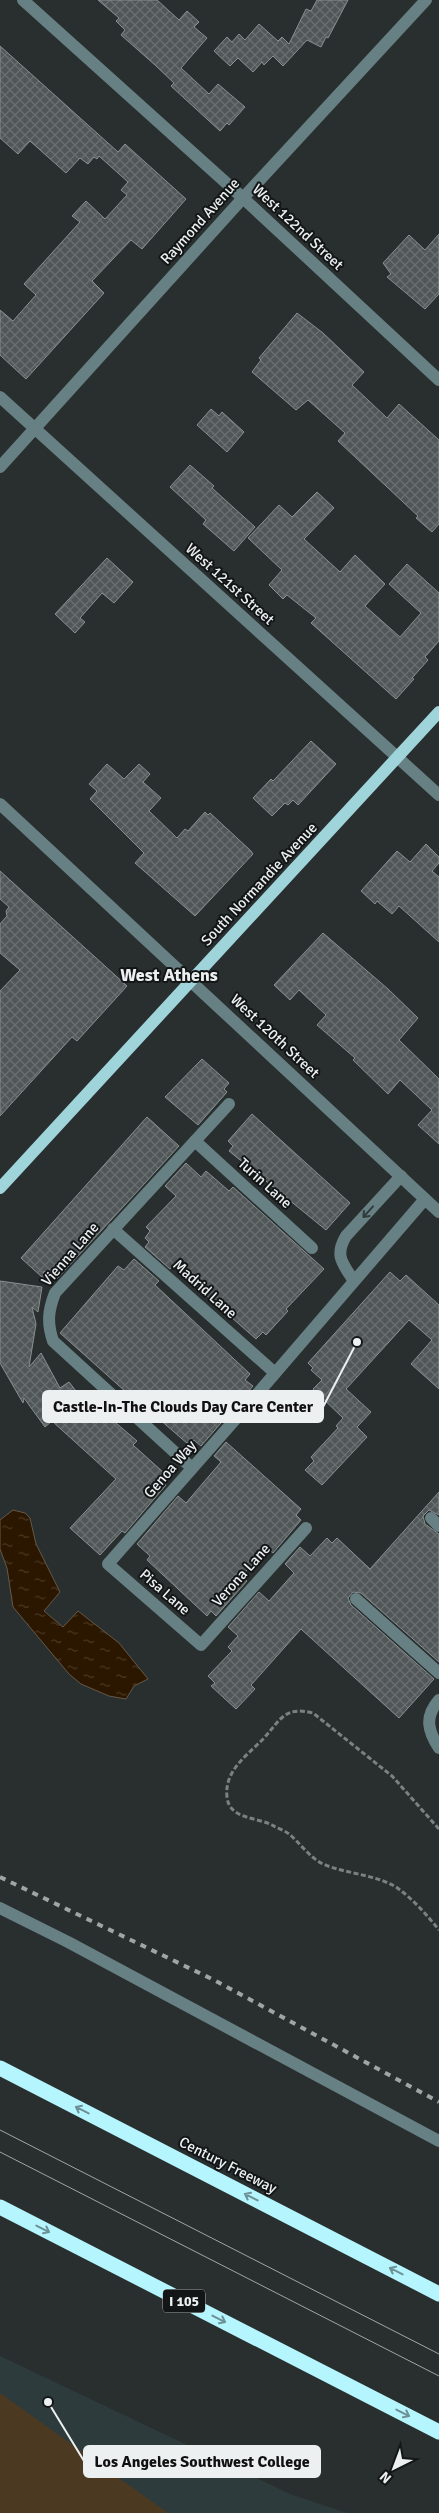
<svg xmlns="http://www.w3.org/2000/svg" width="439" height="2513" viewBox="0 0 439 2513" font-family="Signika,sans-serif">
  <defs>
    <pattern id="water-ripples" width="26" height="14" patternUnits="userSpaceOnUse" patternTransform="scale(1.25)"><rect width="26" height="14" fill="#2b1700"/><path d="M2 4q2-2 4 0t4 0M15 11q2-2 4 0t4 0" fill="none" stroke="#4a3926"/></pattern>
    <pattern id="building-cross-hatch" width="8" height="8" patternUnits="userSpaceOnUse" patternTransform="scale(1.25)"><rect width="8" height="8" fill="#515758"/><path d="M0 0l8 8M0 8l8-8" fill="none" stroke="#6a6f70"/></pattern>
  </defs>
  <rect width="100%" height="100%" fill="#292e2f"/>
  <polygon fill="#2e3b3d" points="0,2356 290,2494 347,2513 0,2513"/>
  <polygon fill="#4b3921" points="0,2393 168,2513 0,2513"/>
  <polygon fill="url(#water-ripples)" stroke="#655848" points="13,1510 25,1513 30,1518 36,1544 60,1592 44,1611 63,1627 78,1611 119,1643 148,1679 134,1686 126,1699 109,1696 81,1684 69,1674 13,1607 7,1568 0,1549 0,1520"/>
  <g fill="url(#building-cross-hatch)" stroke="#899091">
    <polygon points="98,0 157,0 179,20 187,11 199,22 194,27 207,38 181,68 209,94 218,84 245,107 229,125 227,123 220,131 171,86 174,83 155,65 121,35 125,30 116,21 119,18"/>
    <polygon points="317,0 348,0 328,38 326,37 321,47 307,40 283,66 273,56 264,65 262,62 253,72 238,58 230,66 214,51 227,37 232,42 239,34 245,40 259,24 278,41 282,37 289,44 306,9 311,11"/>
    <polygon points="0,46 118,152 125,144 186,199 142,249 131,240 92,281 104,293 26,379 0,355 0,310 13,321 36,295 24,284 80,222 72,216 86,201 105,219 127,195 121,190 128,182 99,156 97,159 94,157 88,164 80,158 66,173 30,141 18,154 0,138"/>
    <polygon points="439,234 439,294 425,309 387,277 391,274 383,263 409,235 425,250"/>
    <polygon points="297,313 323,333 364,372 352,385 387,418 399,404 439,440 439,524 432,532 416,518 418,516 338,441 345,433 308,400 296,410 252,372 261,360 259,358"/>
    <polygon points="211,409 219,416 222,412 244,432 227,452 197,425"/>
    <polygon points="190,465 214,486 212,488 255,527 234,551 203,524 206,520 170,487"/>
    <polygon points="317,492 334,508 304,539 340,572 355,555 385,584 365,606 400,637 421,613 389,584 407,564 439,593 439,641 425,657 428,660 412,678 414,679 396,699 311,623 316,618 287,595 283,599 269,585 282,570 248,538 279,505 292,517"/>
    <polygon points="107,558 133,582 114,603 102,593 80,618 85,622 75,633 55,614"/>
    <polygon points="311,741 336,764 298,805 293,800 288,805 285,803 272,816 253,798 271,779 273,781"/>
    <polygon points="107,764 124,779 139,764 150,774 143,782 161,798 149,811 177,838 185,829 188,831 205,812 208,815 210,813 251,851 253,854 195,916 135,863 144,853 90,799 97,791 89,784"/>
    <polygon points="426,844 439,857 439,863 432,871 439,877 439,942 399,906 392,914 377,901 375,904 361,891 397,851 410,862"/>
    <polygon points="0,871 127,986 77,1041 72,1037 0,1116 0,991 20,970 0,953 0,924 7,916 6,911 9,907 0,899"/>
    <polygon points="323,933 388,989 418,1018 399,1040 439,1079 439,1144 418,1125 432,1110 400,1080 388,1094 353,1060 355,1058 317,1025 326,1015 299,990 290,1000 274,985"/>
    <polygon points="202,1059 229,1083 224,1089 227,1092 198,1125 165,1097"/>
    <polygon points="252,1114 350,1203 326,1230 229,1151 233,1146 228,1141"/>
    <polygon points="147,1117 179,1146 55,1281 44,1271 43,1278 21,1258"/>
    <polygon points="186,1163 201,1177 206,1171 229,1191 233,1187 324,1269 286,1309 288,1311 266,1335 263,1332 256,1339 173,1266 170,1269 145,1247 149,1242 145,1238 150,1231 146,1227 176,1196 165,1186"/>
    <polygon points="134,1259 159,1281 155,1285 250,1374 245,1380 253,1386 201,1446 194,1440 189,1445 127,1391 126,1392 60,1333 118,1266 124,1270"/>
    <polygon points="390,1272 400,1281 406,1275 439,1305 439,1389 411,1364 432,1340 409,1320 346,1389 371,1412 357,1427 367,1437 322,1485 305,1470 314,1461 311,1457 338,1428 336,1426 343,1418 313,1389 322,1380 311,1370 313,1368 308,1363"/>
    <polygon points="0,1281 42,1287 38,1312 32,1307 36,1324 29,1367 41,1353 60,1388 69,1382 90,1409 95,1405 137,1441 133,1445 163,1472 158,1478 166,1485 125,1533 122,1531 100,1555 70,1528 116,1479 52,1421 45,1427 24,1398 23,1403 0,1363"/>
    <polygon points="226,1442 301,1509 296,1515 301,1520 273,1553 268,1549 246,1571 243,1577 247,1581 216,1616 211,1611 207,1616 147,1560 150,1556 137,1544 178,1496 186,1503 221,1462 214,1456"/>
    <polygon points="439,1492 439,1515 429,1510 423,1516 425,1524 439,1534 439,1662 361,1593 353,1592 348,1598 351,1605 434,1679 399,1718 301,1629 251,1685 255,1689 236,1709 211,1686 215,1683 208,1676 232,1651 228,1647 238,1636 228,1627 259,1592 269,1601 294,1573 285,1564 300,1547 310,1556 327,1538 332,1543 337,1538 370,1569"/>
  </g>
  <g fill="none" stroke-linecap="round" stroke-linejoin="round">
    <path stroke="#7c8081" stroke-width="3" stroke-dasharray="5 2.5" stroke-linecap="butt" d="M439,1829L392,1776L313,1713C285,1706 281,1719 264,1738C248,1755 224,1770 227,1797C229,1819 256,1817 272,1825C277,1828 284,1830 289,1834C300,1843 310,1858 323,1864C346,1874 374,1874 396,1887C412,1898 427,1915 439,1930"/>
    <g stroke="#678084" stroke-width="12">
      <polyline points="23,0 243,198 439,380"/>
      <polyline points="0,397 439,795"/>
      <polyline points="0,467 243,198 426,0"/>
      <polyline points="0,804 439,1212"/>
      <polyline points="195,1141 312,1248"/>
      <polyline points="113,1229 275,1373"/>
      <path d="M354,1281C343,1264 334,1256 346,1236L401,1176"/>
      <path d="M192,1468L53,1341C47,1323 48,1311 55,1293L229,1104"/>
      <polyline points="431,1518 439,1526"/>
      <polyline points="306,1528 201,1645 108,1564 240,1414 425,1199"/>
      <polyline points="356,1599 439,1673"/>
      <path d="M439,1700C424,1717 428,1731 439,1748"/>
      <polyline points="0,1908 68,1942 439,2141"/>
    </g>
    <polyline stroke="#9fd4db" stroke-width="12" points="0,1188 439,712"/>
    <g stroke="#b5f5fe" stroke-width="15">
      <polyline points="0,2068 439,2294"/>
      <polyline points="0,2207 439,2432"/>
    </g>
    <g stroke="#a0a4a5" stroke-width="1">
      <polyline points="0,2130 439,2354"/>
      <polyline points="0,2152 439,2376"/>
    </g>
    <polyline stroke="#a0a4a5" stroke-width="4" stroke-dasharray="6 6" stroke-linecap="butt" points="0,1877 214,1980 439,2102"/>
  </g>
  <defs><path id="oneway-shaft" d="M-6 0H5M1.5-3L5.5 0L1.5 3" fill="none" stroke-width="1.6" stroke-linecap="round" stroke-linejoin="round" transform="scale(1.25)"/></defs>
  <use stroke="#303b3c" href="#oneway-shaft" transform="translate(368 1212) rotate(132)"/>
  <g stroke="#6c9196">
    <use href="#oneway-shaft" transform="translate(82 2110) rotate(-153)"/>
    <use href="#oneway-shaft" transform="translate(251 2197) rotate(-153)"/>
    <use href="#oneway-shaft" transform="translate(43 2229) rotate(27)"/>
    <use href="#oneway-shaft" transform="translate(396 2271) rotate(-153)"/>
    <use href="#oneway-shaft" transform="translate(219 2319) rotate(27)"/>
    <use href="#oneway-shaft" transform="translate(403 2413) rotate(27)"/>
  </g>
  <g text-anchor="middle" stroke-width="4" stroke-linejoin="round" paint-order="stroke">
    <rect fill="#131616" stroke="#acafaf" stroke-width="1" x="163" y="2289.5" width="42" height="23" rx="4"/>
    <g font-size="14" font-weight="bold" fill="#edf0f1">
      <text x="184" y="2306">I 105</text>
    </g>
    <g font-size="15" fill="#edf0f1" stroke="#131616">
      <text transform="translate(200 221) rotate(-48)" y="5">Raymond Avenue</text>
      <text transform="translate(298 227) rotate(43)" y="5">West 122nd Street</text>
      <text transform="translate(230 584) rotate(42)" y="5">West 121st Street</text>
      <text transform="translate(259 884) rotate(-47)" y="5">South Normandie Avenue</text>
      <text transform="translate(275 1036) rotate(43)" y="5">West 120th Street</text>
      <text transform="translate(265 1183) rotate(42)" y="5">Turin Lane</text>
      <text transform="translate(70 1254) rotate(-49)" y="5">Vienna Lane</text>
      <text transform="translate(205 1289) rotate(42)" y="5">Madrid Lane</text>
      <text transform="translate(170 1469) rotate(-49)" y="5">Genoa Way</text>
      <text transform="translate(241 1575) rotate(-48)" y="5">Verona Lane</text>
      <text transform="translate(165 1592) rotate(41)" y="5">Pisa Lane</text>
      <text transform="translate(228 2165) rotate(27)" y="5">Century Freeway</text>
    </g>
    <g font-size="18" font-weight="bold" fill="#edf0f1" stroke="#131616">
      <text x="169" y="981">West Athens</text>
    </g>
  </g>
  <path fill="none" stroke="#edf0f1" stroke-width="2" d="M357 1342L323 1407M48 2402L84 2461"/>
  <g fill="#edf0f1" stroke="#131616" stroke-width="2">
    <circle cx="357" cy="1342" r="5"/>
    <circle cx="48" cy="2402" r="5"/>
  </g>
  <g fill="#edf0f1" stroke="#edf0f1" stroke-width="2">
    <rect x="43" y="1391" width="280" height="31" rx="5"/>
    <rect x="84" y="2446" width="236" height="31" rx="5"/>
  </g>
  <g font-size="16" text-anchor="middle" font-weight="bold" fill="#111">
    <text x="183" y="1412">Castle-In-The Clouds Day Care Center</text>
    <text x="202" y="2467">Los Angeles Southwest College</text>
  </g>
  <g transform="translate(394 2468) rotate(222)" stroke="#131616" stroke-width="4" paint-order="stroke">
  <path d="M0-4L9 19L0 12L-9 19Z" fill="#edf0f1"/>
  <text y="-8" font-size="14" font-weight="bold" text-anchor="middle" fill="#edf0f1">N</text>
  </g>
</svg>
